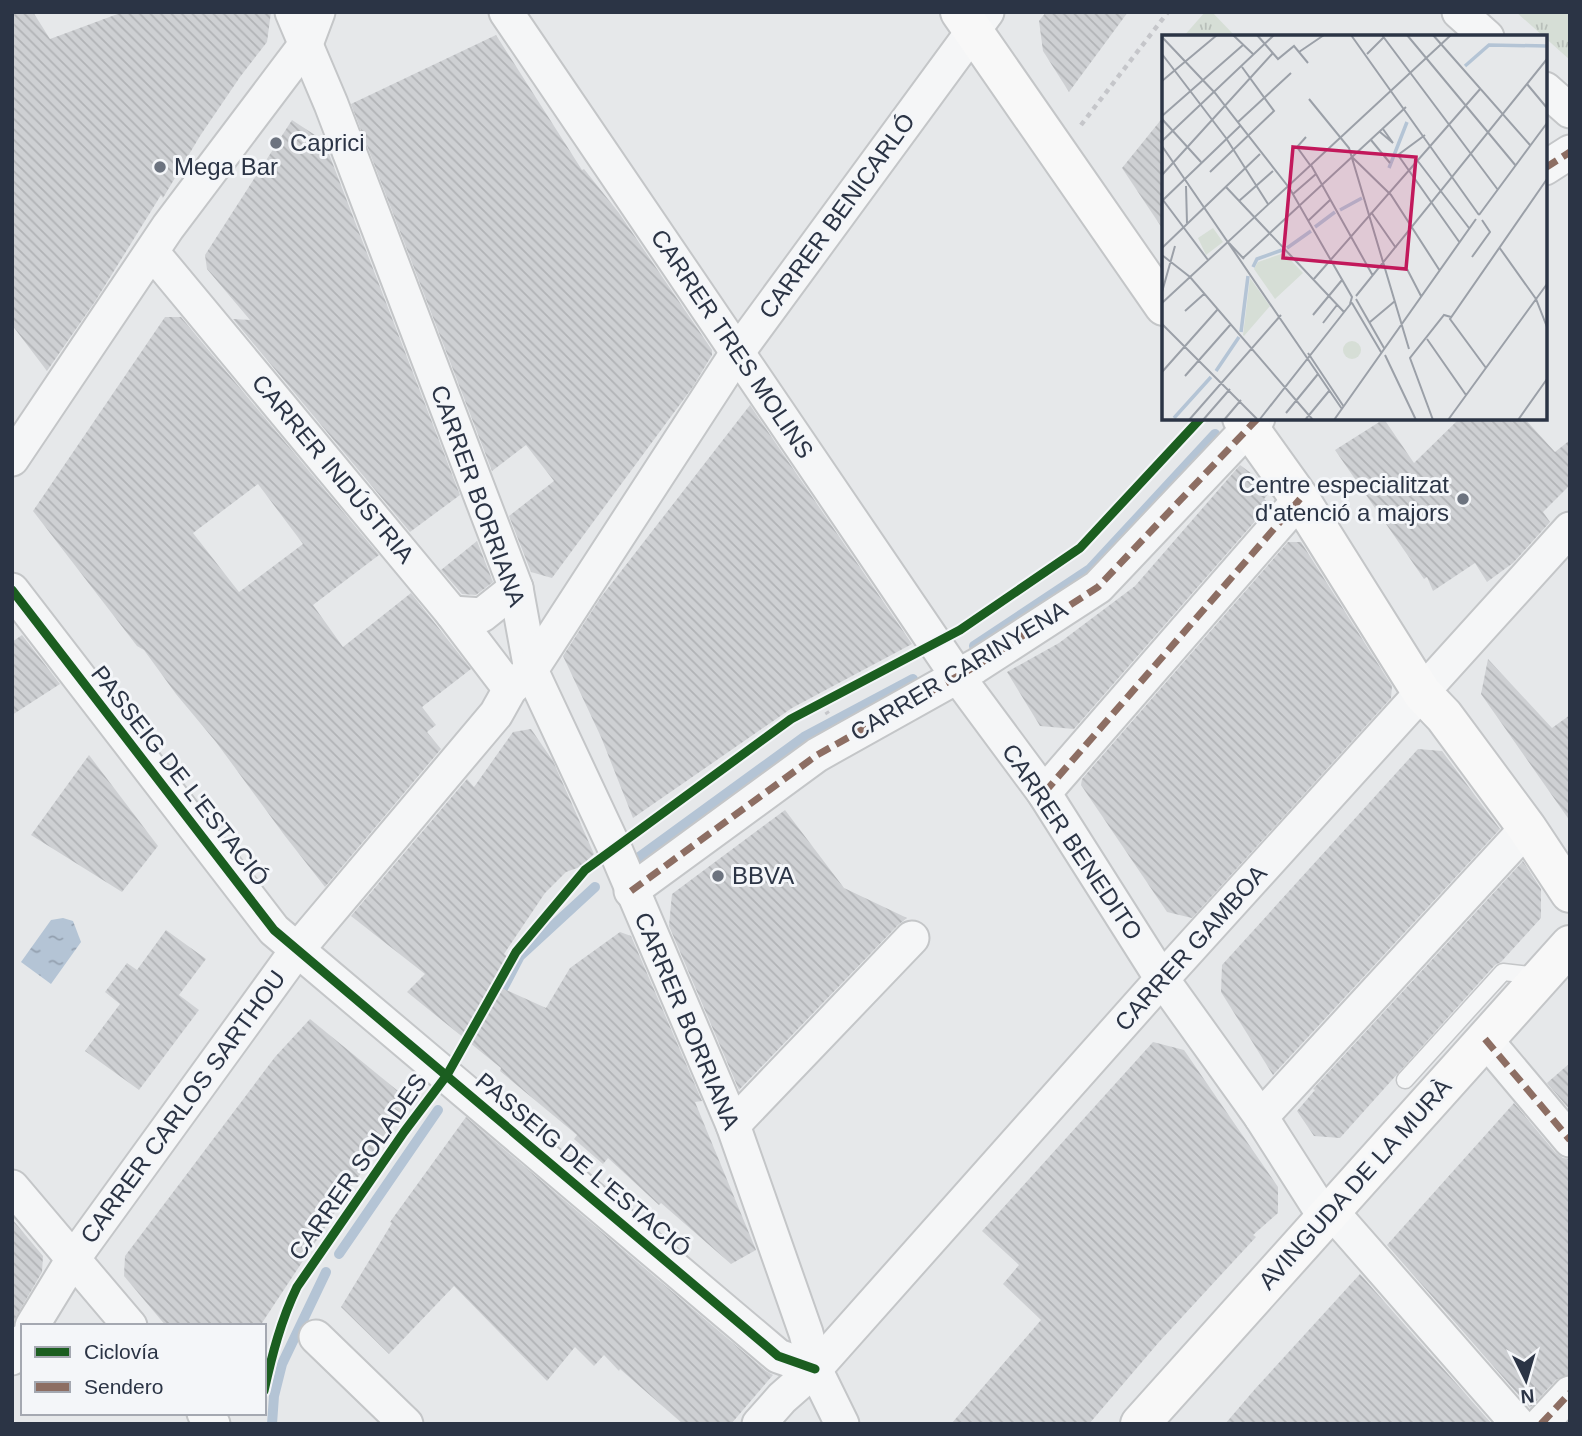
<svg xmlns="http://www.w3.org/2000/svg" width="1582" height="1436" viewBox="0 0 1582 1436" font-family="Helvetica,sans-serif">
  <defs>
    <pattern id="grass-tufts" width="24" height="20" patternUnits="userSpaceOnUse" patternTransform="scale(1.75)"><rect width="24" height="20" fill="#d6ded6"/><path d="M3 7l-1-3M5 7V3M7 7l1-3M15 17l-1-3M17 17v-4M19 17l1-3" fill="none" stroke="#b8bfb9"/></pattern>
    <pattern id="water-ripples" width="26" height="14" patternUnits="userSpaceOnUse" patternTransform="scale(1.75)"><rect width="26" height="14" fill="#b4c4d5"/><path d="M2 4q2-2 4 0t4 0M15 11q2-2 4 0t4 0" fill="none" stroke="#93a0af"/></pattern>
    <pattern id="building-back-hatch" width="6" height="6" patternUnits="userSpaceOnUse" patternTransform="scale(1.75)"><rect width="6" height="6" fill="#ced0d3"/><path d="M-1 5l2 2M0 0l6 6M5-1l2 2" fill="none" stroke="#b1b3b6"/></pattern>
  </defs>
  <rect width="100%" height="100%" fill="#e6e8ea"/>
  <g fill="url(#grass-tufts)">
    <polygon points="1205,12 1212,12 1236,37 1183,37"/>
    <polygon points="1516,12 1570,12 1570,60"/>
  </g>
  <polygon fill="url(#water-ripples)" points="63,918 73,921 81,942 51,984 21,962 51,920"/>
  <g fill="none" stroke-linecap="round" stroke-linejoin="round">
    <g stroke="#b4c4d5" stroke-width="10">
      <polyline points="974,646 1090,569 1215,434"/>
      <polyline points="635,860 804,737 913,679"/>
      <polyline points="498,998 520,956 595,887"/>
      <polyline points="339,1254 438,1110"/>
      <polyline points="272,1424 274,1396 282,1364 326,1272"/>
    </g>
  </g>
  <g fill="url(#building-back-hatch)" fill-rule="evenodd">
    <polygon points="12,12 33,12 50,39 123,12 271,12 267,42 240,77 200,136 163,198 161,195 96,300 47,371 12,325"/>
    <polygon points="1046,12 1128,12 1069,92 1043,51 1039,21"/>
    <polygon points="496,35 582,170 584,169 619,213 712,350 712,355 692,388 552,578 531,572 509,516 554,481 526,445 492,471 351,104"/>
    <polygon points="1164,116 1164,231 1122,168"/>
    <polygon points="292,120 324,141 460,495 410,532 233,319 250,320 207,269 205,255"/>
    <path d="M165,317H181L379,555L313,605L343,647L411,593L471,669L422,707L436,725L427,732L441,749L325,887L285,836L216,742L176,694L144,650L137,646L33,511ZM258,484L303,544L239,592L193,533Z"/>
    <polygon points="750,405 912,644 792,708 633,818 601,737 563,656 601,597"/>
    <polygon points="1460,418 1524,418 1555,452 1570,440 1570,485 1543,512 1550,522 1513,563 1487,582 1475,563 1433,591 1427,577 1424,579 1335,450 1384,419 1414,463"/>
    <polygon points="1240,465 1260,480 1269,493 1264,499 1270,504 1074,729 1040,726 1007,672 1059,643 1135,586"/>
    <polygon points="477,541 493,582 476,595 462,594 441,570"/>
    <polygon points="1288,542 1301,542 1392,686 1391,698 1192,918 1167,912 1081,785 1082,779"/>
    <polygon points="22,635 60,684 12,715 12,642"/>
    <polygon points="1488,659 1552,728 1570,715 1570,821 1481,694"/>
    <polygon points="531,729 553,761 594,854 580,867 566,872 545,893 504,954 508,957 493,984 546,1008 570,968 620,932 631,936 702,1101 695,1102 756,1250 731,1264 661,1203 659,1205 608,1158 603,1164 574,1139 577,1135 500,1071 501,1068 407,992 425,974 351,916 467,779 474,787 513,732"/>
    <polygon points="1418,749 1442,751 1500,829 1273,1075 1221,992 1222,965"/>
    <polygon points="89,755 158,846 122,892 31,835"/>
    <polygon points="785,810 844,888 907,918 898,925 739,1090 669,926 672,894"/>
    <polygon points="1523,861 1541,889 1541,918 1501,962 1495,965 1340,1138 1314,1136 1297,1111 1315,1090 1313,1089"/>
    <polygon points="166,930 206,959 179,995 199,1010 139,1090 85,1051 120,1004 105,992 127,963 137,970"/>
    <polygon points="310,1019 409,1100 260,1326 166,1326 124,1276 125,1256 275,1057"/>
    <polygon points="1153,1042 1184,1050 1278,1187 1278,1213 1253,1235 1256,1237 1159,1342 1089,1424 951,1424 1041,1320 1003,1284 1019,1265 982,1231"/>
    <polygon points="1570,1063 1570,1110 1547,1083"/>
    <polygon points="1514,1103 1555,1152 1563,1158 1570,1159 1570,1374 1556,1380 1530,1408 1387,1245"/>
    <polygon points="466,1117 766,1371 773,1375 731,1424 683,1424 620,1369 619,1371 604,1355 594,1366 575,1347 547,1381 454,1286 389,1354 341,1307 392,1223 390,1222"/>
    <polygon points="12,1219 43,1256 42,1272 12,1324"/>
    <polygon points="1360,1274 1492,1424 1225,1424 1255,1389"/>
  </g>
  <g fill="none" stroke-linecap="round" stroke-linejoin="round">
    <g stroke="#c4c6c8" stroke-width="19">
      <polyline id="lane" points="1405,1080 1503,972 1540,976"/>
    </g>
    <g stroke="#c4c6c8" stroke-width="37">
      <g id="street">
        <polyline points="292,12 331,104 516,588 531,670 615,849 733,1125 806,1333 815,1369 842,1424"/>
        <polyline points="506,12 958,677 1044,793 1162,979 1261,1117 1325,1217"/>
        <polyline points="1459,12 1487,37"/>
        <polyline points="1545,89 1570,111"/>
        <polyline points="1545,168 1570,152"/>
        <polyline points="152,252 452,613 510,689"/>
        <polyline points="12,459 168,227 306,44 318,12"/>
        <polyline points="12,590 274,930 778,1356 815,1369"/>
        <polyline points="452,613 482,615 516,588"/>
        <polyline points="1044,793 1300,499"/>
        <polyline points="631,891 817,755 976,666 1098,587 1258,418"/>
        <polyline points="1485,1039 1570,1140"/>
        <polyline points="1261,1117 1527,828"/>
        <polyline points="733,1125 912,938"/>
        <polyline points="12,1187 130,1326"/>
        <polyline points="1331,1211 1518,1424"/>
        <polyline points="32,1326 73,1259 297,950 496,714 510,689 531,670 737,353 987,12"/>
        <polyline points="316,1337 406,1424"/>
        <polyline points="12,1358 23,1341"/>
        <polyline points="204,1413 213,1424"/>
        <polyline points="759,1424 782,1398 815,1369 1162,979 1570,529"/>
        <polyline points="1541,1424 1570,1393"/>
      </g>
    </g>
    <g stroke="#c4c6c8" stroke-width="42">
      <g id="secondary">
        <polyline points="960,12 1164,306"/>
        <polyline points="1242,418 1300,499 1422,693 1444,716 1527,828 1570,893"/>
        <polyline points="1140,1424 1570,945"/>
      </g>
    </g>
    <g stroke="#c5c6ca" stroke-width="4.5" stroke-dasharray="5 5" stroke-linecap="butt">
      <polyline points="1081,125 1168,12"/>
      <polyline points="821,703 828,714"/>
    </g>
    <use href="#lane" stroke="#f5f6f7" stroke-width="16"/>
    <use href="#street" stroke="#f5f6f7" stroke-width="33"/>
    <use href="#secondary" stroke="#f8f8f8" stroke-width="38"/>
    <g stroke="#8d6e63" stroke-width="7" stroke-dasharray="14 7" stroke-linecap="butt">
      <polyline points="1545,168 1570,152"/>
      <polyline points="1044,793 1300,499"/>
      <polyline points="631,891 817,755 976,666 1098,587 1258,418"/>
      <polyline points="1485,1039 1570,1140"/>
      <polyline points="1541,1424 1570,1393"/>
    </g>
    <g stroke="#f4f6f9" stroke-width="13">
      <g id="cycleway">
        <polyline points="12,590 274,930 778,1356 815,1369"/>
        <path d="M264,1391C272,1355 281,1320 297,1287L404,1132L447,1075L516,952L585,870L791,719L960,630L1080,548L1201,418"/>
      </g>
    </g>
    <use href="#cycleway" stroke="#1b5e20" stroke-width="9"/>
  </g>
  <g fill="#6c737f" stroke="#f4f6f9" stroke-width="2.5">
    <circle cx="276" cy="143" r="7"/>
    <circle cx="160" cy="167" r="7"/>
    <circle cx="1463" cy="499" r="7"/>
    <circle cx="718" cy="876" r="7"/>
  </g>
  <g text-anchor="middle" stroke-width="6" stroke-linejoin="round" paint-order="stroke">
    <g font-size="24" fill="#2b3445" stroke="#f4f6f9" text-anchor="start">
      <text x="290" y="151">Caprici</text>
      <text x="174" y="175">Mega Bar</text>
      <text x="1449" y="493" text-anchor="end">Centre especialitzat<tspan x="1449" dy="28">d'atenció a majors</tspan></text>
      <text x="732" y="884">BBVA</text>
    </g>
    <g font-size="24" fill="#2b3445" stroke="#f4f6f9">
      <text transform="translate(837 216) rotate(-54)" y="8">CARRER BENICARLÓ</text>
      <text transform="translate(732 344) rotate(56)" y="8">CARRER TRES MOLINS</text>
      <text transform="translate(333 469) rotate(50)" y="8">CARRER INDÚSTRIA</text>
      <text transform="translate(478 496) rotate(70)" y="8">CARRER BORRIANA</text>
      <text transform="translate(959 671) rotate(-31)" y="8">CARRER CARINYENA</text>
      <text transform="translate(180 776) rotate(52)" y="8">PASSEIG DE L'ESTACIÓ</text>
      <text transform="translate(1072 842) rotate(56)" y="8">CARRER BENEDITO</text>
      <text transform="translate(1191 948) rotate(-48)" y="8">CARRER GAMBOA</text>
      <text transform="translate(687 1021) rotate(67)" y="8">CARRER BORRIANA</text>
      <text transform="translate(183 1107) rotate(-54)" y="8">CARRER CARLOS SARTHOU</text>
      <text transform="translate(583 1165) rotate(40)" y="8">PASSEIG DE L'ESTACIÓ</text>
      <text transform="translate(358 1167) rotate(-55)" y="8">CARRER SOLADES</text>
      <text transform="translate(1355 1184) rotate(-48)" y="8">AVINGUDA DE LA MURÀ</text>
    </g>
  </g>
  <g transform="translate(1162 35)">
    <rect width="385" height="385" fill="#e6e8ea"/>
    <path d="M51,193L61,207L44,220L36,203ZM122,218L141,238L113,264L92,234L96,227ZM88,243L108,271L82,301L81,300Z" fill="#d6ded6"/>
    <path d="M181 315a9 9 0 1 1 18 0a9 9 0 1 1-18 0Z" fill="#d6ded6"/>
    <path fill="none" stroke="#b4c4d5" stroke-width="3.5" d="M303,31L327,10L385,11M227,133L245,87M178,175L200,163M153,192L173,177M125,213L149,196M91,232L95,224L120,215M79,297L86,241M54,336L77,302M12,383L49,342"/>
    <path fill="none" stroke="#9ba0a8" stroke-width="2" d="M71,0L92,20M95,0L116,24L132,11L146,28M189,0L317,180M220,0L336,155M245,0L354,131M271,0L368,110M0,2L53,58L128,154L190,262L188,269M137,17L162,0M0,19L64,103L106,169M205,19L222,2M0,46L55,0M365,49L385,73M147,64L187,113L247,314M0,81L81,10M0,84L39,127M76,87L129,38M218,97L231,108L221,94M263,100L236,120L298,208M144,102L135,112L148,130M209,105L228,128M0,106L112,0M0,111L180,374M190,122L229,160L278,236M255,125L307,193M149,130L211,241M48,137L112,76L80,32M0,140L111,18M24,151L25,188M64,152L182,277M131,159L154,139M1,165L78,91M1,165L46,225M77,166L111,136M209,177L234,213M317,180L385,88M146,186L168,165M67,208L82,224M337,212L374,264L385,292M0,213L98,119M0,220L28,242L151,385M310,222L328,197L320,185M81,223L244,72M245,234L259,261M151,245L319,53M0,257L13,211M194,261L385,24M194,264L222,313M0,268L289,0M190,268L219,317M23,276L42,259M151,280L180,245M208,287L233,266M161,288L175,270M0,289L95,384M265,304L304,360M146,318L182,372M223,320L254,385M324,333L288,284L385,144M0,337L56,274M23,341L69,289M124,378L156,339M98,384L190,267M27,385L119,280M41,385L68,354M62,385L79,365M143,385L167,356M172,385L314,184M271,385L248,323L282,280L289,282M286,385L385,249M356,385L385,344"/>
    <path fill="#c2185b" fill-opacity="0.15" stroke="#c2185b" stroke-width="3.5" d="M131,112L254,122L244,234L121,223Z"/>
    <rect width="385" height="385" fill="none" stroke="#2b3445" stroke-width="3.5"/>
  </g>
  <rect width="1582" height="1436" fill="none" stroke="#2b3445" stroke-width="28"/>
  <rect x="21" y="1324" width="245" height="91" fill="#f4f6f9" stroke="#a4a8b1" stroke-width="2"/>
  <rect x="35" y="1347" width="35" height="10" fill="#1b5e20" stroke="#a4a8b1" stroke-width="2"/>
  <text x="84" y="1359" font-size="21" fill="#2b3445">Ciclovía</text>
  <rect x="35" y="1382" width="35" height="10" fill="#8d6e63" stroke="#a4a8b1" stroke-width="2"/>
  <text x="84" y="1394" font-size="21" fill="#2b3445">Sendero</text>
  <g transform="translate(1526 1380) rotate(175)" stroke="#f4f6f9" stroke-width="5" paint-order="stroke">
  <path d="M0-5L12 26L0 18L-12 26Z" fill="#2b3445"/>
  <text y="-10" font-size="19" font-weight="bold" text-anchor="middle" fill="#2b3445">N</text>
  </g>
</svg>
